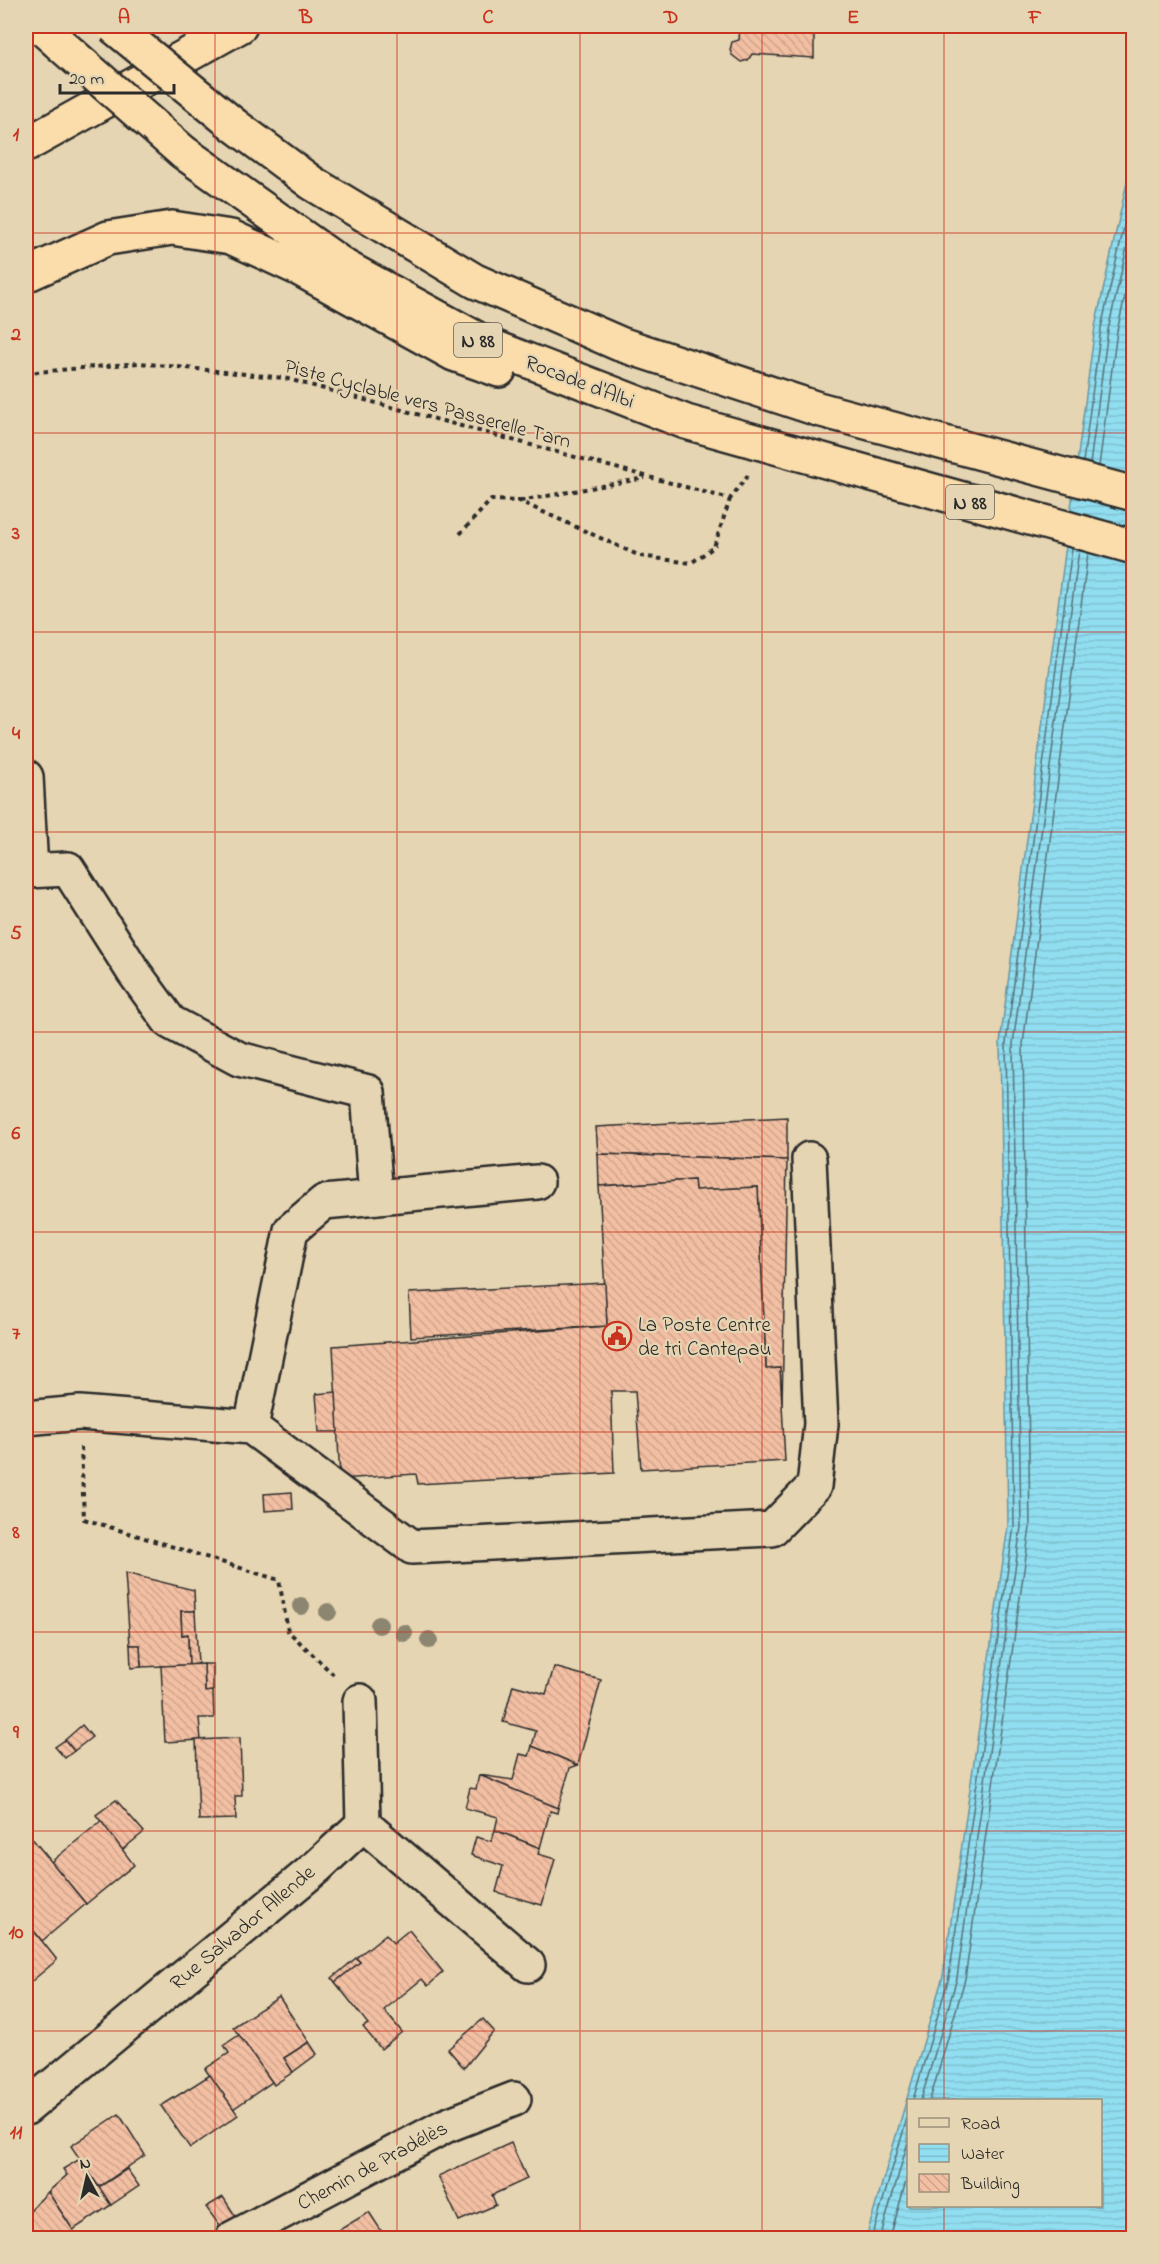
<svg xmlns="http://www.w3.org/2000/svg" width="1159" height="2264" viewBox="0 0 1159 2264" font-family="'Indie Flower',sans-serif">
  <defs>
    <pattern id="water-rules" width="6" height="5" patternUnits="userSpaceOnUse" patternTransform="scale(1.5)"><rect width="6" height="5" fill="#91def1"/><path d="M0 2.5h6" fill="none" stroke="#7dbfcf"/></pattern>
    <pattern id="building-back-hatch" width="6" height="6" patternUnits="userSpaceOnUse" patternTransform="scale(1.5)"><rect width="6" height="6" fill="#f2bfa3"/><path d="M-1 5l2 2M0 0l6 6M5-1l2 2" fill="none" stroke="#d0a48c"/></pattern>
  </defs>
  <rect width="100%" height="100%" fill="#e6d5b2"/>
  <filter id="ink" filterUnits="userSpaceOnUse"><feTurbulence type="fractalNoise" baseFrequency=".0167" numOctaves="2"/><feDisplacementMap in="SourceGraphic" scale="12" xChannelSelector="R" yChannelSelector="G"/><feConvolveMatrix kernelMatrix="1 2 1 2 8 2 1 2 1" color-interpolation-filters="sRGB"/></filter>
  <g filter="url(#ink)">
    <path fill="url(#water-rules)" stroke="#6896a2" stroke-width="1.5" fill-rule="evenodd" d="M1133,155V2238H866L943,1976L1008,1526L1000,1043L1095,327ZM908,2100H1100V2206H908Z"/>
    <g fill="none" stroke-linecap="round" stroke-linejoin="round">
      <g stroke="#54737a" stroke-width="1.5">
        <polyline points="1083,462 1101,328 1134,183"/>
        <polyline points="1090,464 1108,330 1134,217"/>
        <polyline points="1099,466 1117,331 1134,258"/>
        <polyline points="913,2100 949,1977 1014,1526 1006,1043 1072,548"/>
        <polyline points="921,2100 957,1978 1021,1527 1013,1044 1079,550"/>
        <polyline points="930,2100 965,1979 1030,1528 1023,1044 1088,553"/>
        <polyline points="872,2238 908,2115"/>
        <polyline points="880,2238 908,2142"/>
        <polyline points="890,2238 908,2174"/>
      </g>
    </g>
    <g fill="url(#building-back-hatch)" stroke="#2b2b2b" stroke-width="1.5">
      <polygon points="740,26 814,26 814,58 752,54 748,60 741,62 732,55 730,50 732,42 739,40"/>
      <polygon points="787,1117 787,1160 598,1154 596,1127"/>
      <polygon points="598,1154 787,1160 782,1406 780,1368 766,1369 758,1187 695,1190 694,1180 599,1186"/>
      <polygon points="694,1180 695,1190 758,1187 766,1369 780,1368 785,1461 641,1469 635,1391 611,1391 614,1473 418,1484 416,1474 340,1479 333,1346 607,1326 599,1186"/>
      <polygon points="605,1283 607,1326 411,1337 409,1293"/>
      <polygon points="336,1392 338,1432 319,1432 316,1394"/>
      <polygon points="292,1492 293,1509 265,1511 264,1494"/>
      <polygon points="125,1573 194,1590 195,1611 181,1611 182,1635 188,1634 189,1665 141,1667 140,1645 130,1645"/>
      <polygon points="181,1611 195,1611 198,1664 189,1665 188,1634 182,1635"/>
      <polygon points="130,1645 140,1645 141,1667 131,1668"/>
      <polygon points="204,1664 213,1664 213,1691 205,1692"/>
      <polygon points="204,1664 205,1692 213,1691 214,1718 199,1718 201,1740 165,1742 161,1666"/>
      <polygon points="554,1667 601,1680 578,1765 532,1746 536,1731 503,1722 513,1685 546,1694"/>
      <polygon points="82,1725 92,1737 74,1751 65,1740"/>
      <polygon points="240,1738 242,1796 235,1796 236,1819 199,1820 196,1740"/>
      <polygon points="65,1740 74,1751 65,1758 55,1747"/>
      <polygon points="532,1746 578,1765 570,1768 558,1808 479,1775 513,1780 520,1754 529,1756"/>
      <polygon points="479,1775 558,1808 557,1813 550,1811 540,1848 495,1830 498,1817 465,1808 470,1788 476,1789"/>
      <polygon points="116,1800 144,1832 122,1850 96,1815"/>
      <polygon points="101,1821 134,1865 86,1904 51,1862"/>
      <polygon points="495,1830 540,1848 538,1854 555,1859 542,1905 496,1892 503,1866 471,1855 476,1837 491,1841"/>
      <polygon points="26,1831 86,1904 42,1941 26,1921"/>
      <polygon points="26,1921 57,1960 26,1986"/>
      <polygon points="409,1930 443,1972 428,1986 422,1979 384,2010 402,2032 381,2049 363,2027 368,2024 335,1982 360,1962 356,1958 386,1934 393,1943"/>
      <polygon points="356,1958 360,1962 335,1982 332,1978"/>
      <polygon points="279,1997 309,2042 284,2058 293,2072 274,2085 233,2027"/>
      <polygon points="483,2019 494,2031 464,2068 448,2049"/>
      <polygon points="239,2035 272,2082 233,2109 205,2069 229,2053 224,2045"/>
      <polygon points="309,2042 317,2054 293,2072 284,2058"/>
      <polygon points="210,2075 238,2115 190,2148 161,2106"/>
      <polygon points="119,2114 145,2155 99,2187 71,2146"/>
      <polygon points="511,2143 527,2179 492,2195 496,2205 459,2221 438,2176"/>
      <polygon points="80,2159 111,2205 73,2230 48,2192 67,2175 63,2169"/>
      <polygon points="127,2169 139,2186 111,2205 99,2187"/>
      <polygon points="48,2192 73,2230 79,2238 26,2238 26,2214"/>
      <polygon points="223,2197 238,2220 222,2229 206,2207"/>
      <polygon points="369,2212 386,2238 326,2238"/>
    </g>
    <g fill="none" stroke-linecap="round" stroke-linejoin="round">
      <g stroke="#2b2b2b" stroke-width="38">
        <g id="minor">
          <polyline points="26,777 31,871"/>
          <polyline points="26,871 68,869 133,971 170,1022 239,1059 368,1092 376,1197"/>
          <polyline points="26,1418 80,1413 251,1427 412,1547 772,1529 814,1486 821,1424 809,1159"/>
          <polyline points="251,1427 291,1230 324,1202 537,1182"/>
          <polyline points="363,1824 528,1965"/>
          <polyline points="26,2108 318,1866 363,1824 360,1701"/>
          <polyline points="233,2238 445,2126 514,2099"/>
        </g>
      </g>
      <g stroke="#2b2b2b" stroke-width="38">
        <g id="highway">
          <polyline points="40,26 61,45"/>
          <polyline points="234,125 312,183 475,281 620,344 818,409 1134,494"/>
          <polyline points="26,145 240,26"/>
          <polyline points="183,152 345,267 488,345 686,422 1134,547"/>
          <polyline points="26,275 108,238 172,228 231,237 300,269 454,354 499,370"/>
        </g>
      </g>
      <g stroke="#2b2b2b" stroke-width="4" stroke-dasharray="4.5 4.5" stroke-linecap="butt">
        <polyline points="26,375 37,372 139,363 284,378 730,499 748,475"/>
        <polyline points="520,501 645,478"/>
        <polyline points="460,534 491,500 519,501 640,556 691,563 714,547 730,499"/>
        <polyline points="81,1447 84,1519 279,1580 288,1631 336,1677"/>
      </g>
      <use href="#minor" stroke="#e6d5b2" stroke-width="33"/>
      <use href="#highway" stroke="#fbddab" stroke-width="33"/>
      <g stroke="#2b2b2b" stroke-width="38" stroke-linecap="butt">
        <g id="highway-bridge">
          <polyline points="113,26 234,125"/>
          <polyline points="61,45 183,152"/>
        </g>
      </g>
      <use href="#highway-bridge" stroke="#fbddab" stroke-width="33"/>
    </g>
    <g fill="#8c8671">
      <circle cx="301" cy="1606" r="9"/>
      <circle cx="328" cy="1612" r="9"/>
      <circle cx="379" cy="1625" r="9"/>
      <circle cx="404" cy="1633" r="9"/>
      <circle cx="429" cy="1640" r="9"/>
    </g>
  </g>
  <path fill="none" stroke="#c8321e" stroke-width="1.5" stroke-opacity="0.55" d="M215,26V2238M397,26V2238M580,26V2238M762,26V2238M944,26V2100M26,233H1134M26,433H1134M26,632H1134M26,832H1134M26,1032H1134M26,1232H1134M26,1432H1134M26,1632H1134M26,1831H1134M26,2031H1134M944,2206V2238"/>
  <defs>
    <g id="civic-ring" transform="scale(1.5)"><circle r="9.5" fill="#e6d5b2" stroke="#c8321e" stroke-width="1.5"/><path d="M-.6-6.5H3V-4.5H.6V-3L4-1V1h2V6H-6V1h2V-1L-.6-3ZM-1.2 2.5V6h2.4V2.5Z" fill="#c8321e"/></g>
  </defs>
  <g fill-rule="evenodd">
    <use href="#civic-ring" x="617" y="1336"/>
  </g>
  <g text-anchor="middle" stroke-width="4.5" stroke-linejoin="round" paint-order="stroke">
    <g fill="#e6d5b2" stroke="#635e54" stroke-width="1.5">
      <rect x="454" y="323" width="48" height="34" rx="4.5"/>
      <rect x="946" y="485" width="48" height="34" rx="4.5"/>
    </g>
    <g font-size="20" font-weight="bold" fill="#2b2b2b">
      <text x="478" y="347">N 88</text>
      <text x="970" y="509">N 88</text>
    </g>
    <g font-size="21" fill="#2b2b2b" stroke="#e6d5b2">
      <text transform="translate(580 381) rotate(21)" y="7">Rocade d'Albi</text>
      <text transform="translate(428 403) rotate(15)" y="7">Piste Cyclable vers Passerelle Tarn</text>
      <text transform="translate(242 1927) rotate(-40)" y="7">Rue Salvador Allende</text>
      <text transform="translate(372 2165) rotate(-28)" y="7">Chemin de Pradélès</text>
    </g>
    <g font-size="21" fill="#2b2b2b" stroke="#e6d5b2" text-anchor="start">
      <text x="638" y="1331">La Poste Centre<tspan x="638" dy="24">de tri Cantepau</tspan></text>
    </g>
  </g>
  <rect width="1159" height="2264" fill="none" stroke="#e6d5b2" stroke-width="66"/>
  <rect x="907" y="2099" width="195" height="108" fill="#e6d5b2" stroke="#9b917c" stroke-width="1.5"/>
  <rect x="919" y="2118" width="30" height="9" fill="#e6d5b2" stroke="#9b917c" stroke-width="1.5"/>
  <text x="961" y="2129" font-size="18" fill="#2b2b2b">Road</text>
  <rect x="919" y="2144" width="30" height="18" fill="url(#water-rules)" stroke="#9b917c" stroke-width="1.5"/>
  <text x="961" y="2159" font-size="18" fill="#2b2b2b">Water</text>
  <rect x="919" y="2174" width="30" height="18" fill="url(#building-back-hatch)" stroke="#9b917c" stroke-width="1.5"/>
  <text x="961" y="2189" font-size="18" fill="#2b2b2b">Building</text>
  <g transform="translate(87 2177) rotate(352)" stroke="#e6d5b2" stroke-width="4.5" paint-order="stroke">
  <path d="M0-4.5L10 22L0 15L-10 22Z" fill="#2b2b2b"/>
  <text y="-9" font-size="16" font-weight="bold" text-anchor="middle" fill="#2b2b2b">N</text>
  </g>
  <path d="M60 84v9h114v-9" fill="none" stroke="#2b2b2b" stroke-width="3"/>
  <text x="69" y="84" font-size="18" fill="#2b2b2b" stroke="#e6d5b2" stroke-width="4.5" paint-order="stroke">20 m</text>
  <rect x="33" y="33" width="1093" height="2198" fill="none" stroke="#c8321e" stroke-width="2"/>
  <g font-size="20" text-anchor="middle" font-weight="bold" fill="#c8321e">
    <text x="124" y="23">A</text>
    <text x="306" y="23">B</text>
    <text x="488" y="23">C</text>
    <text x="671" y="23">D</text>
    <text x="853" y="23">E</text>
    <text x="1035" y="23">F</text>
    <text x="16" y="140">1</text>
    <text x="16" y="340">2</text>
    <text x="16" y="539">3</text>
    <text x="16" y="739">4</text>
    <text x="16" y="939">5</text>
    <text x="16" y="1139">6</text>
    <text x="16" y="1339">7</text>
    <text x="16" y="1538">8</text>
    <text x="16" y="1738">9</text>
    <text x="16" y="1938">10</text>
    <text x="16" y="2138">11</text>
  </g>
</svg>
